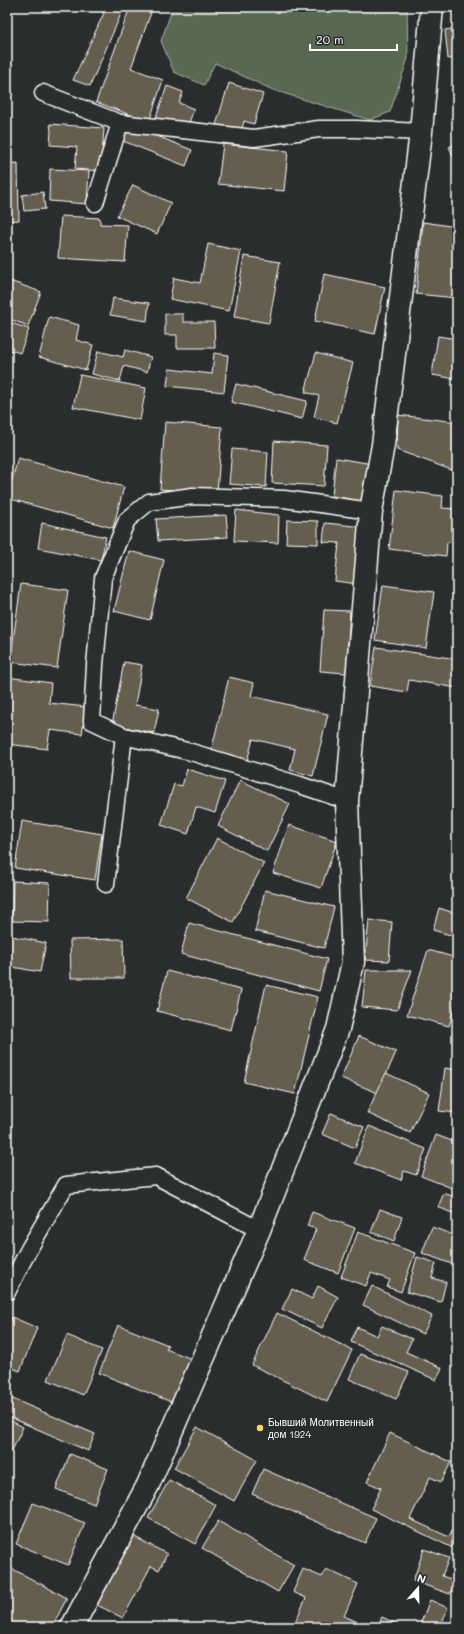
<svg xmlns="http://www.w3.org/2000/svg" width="464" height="1634" viewBox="0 0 464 1634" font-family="Mali,sans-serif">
  <rect width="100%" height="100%" fill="#2a2d2e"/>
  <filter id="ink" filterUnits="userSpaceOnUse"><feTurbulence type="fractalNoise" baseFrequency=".025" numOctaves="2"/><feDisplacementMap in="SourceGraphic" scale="8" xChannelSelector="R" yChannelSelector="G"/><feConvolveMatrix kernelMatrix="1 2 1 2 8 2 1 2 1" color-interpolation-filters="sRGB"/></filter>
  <g filter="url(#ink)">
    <polygon fill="#596851" stroke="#acb4a8" points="173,7 407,7 408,58 390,112 370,120 273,90 215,63 204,85 174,72 161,41"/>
    <g fill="#655d4e" stroke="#fff">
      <polygon points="93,7 124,7 90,86 73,80 104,13"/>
      <polygon points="130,7 153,7 131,68 163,80 149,122 96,102"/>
      <polygon points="457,28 457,58 448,59 445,30"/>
      <polygon points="229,83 263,94 254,124 244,121 241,133 216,125"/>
      <polygon points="167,86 183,92 179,103 194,109 186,131 155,120"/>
      <polygon points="50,124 104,128 101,171 75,169 77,147 50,145 51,131"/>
      <polygon points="129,125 192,150 186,166 123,141"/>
      <polygon points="457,143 457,163 449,147"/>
      <polygon points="223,144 288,151 284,191 218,184"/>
      <polygon points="18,163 19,220 7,221 7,164"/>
      <polygon points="50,169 89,171 87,204 49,201"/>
      <polygon points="133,185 171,203 157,234 117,216"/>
      <polygon points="43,192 45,209 24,211 22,195"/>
      <polygon points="61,216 100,218 100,224 128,225 125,262 58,258"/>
      <polygon points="423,222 457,227 457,298 416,294"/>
      <polygon points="208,244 241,251 229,311 170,299 174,278 200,283"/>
      <polygon points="244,256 280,262 269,323 234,317"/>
      <polygon points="324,274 385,287 375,334 315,321"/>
      <polygon points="7,280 41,292 28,326 7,318 7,313 11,302 7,300"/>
      <polygon points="113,298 149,303 147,321 110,315"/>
      <polygon points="457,311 457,330 452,328"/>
      <polygon points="165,314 183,314 183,322 214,322 215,348 177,348 177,335 165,335"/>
      <polygon points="49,317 79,325 76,340 93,345 86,370 39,357"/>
      <polygon points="8,322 29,329 20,353 7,349"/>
      <polygon points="438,336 457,339 457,379 432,375"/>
      <polygon points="125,350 151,357 147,372 124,366 120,381 92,374 98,351 123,357"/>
      <polygon points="214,353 228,355 224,392 167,386 169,369 212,374"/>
      <polygon points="316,353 353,363 337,423 314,417 319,396 305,392"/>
      <polygon points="80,375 146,388 140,420 73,407"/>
      <polygon points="236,384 307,401 302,419 231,402"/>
      <polygon points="398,415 457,422 457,472 397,450"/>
      <polygon points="165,422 222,427 217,493 160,489"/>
      <polygon points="274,441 327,445 324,486 272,483"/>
      <polygon points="232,449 268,452 266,487 229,484"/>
      <polygon points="18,458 124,487 113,528 7,498"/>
      <polygon points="336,458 373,464 367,502 332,496"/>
      <polygon points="396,490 443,496 442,508 457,509 457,543 447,542 446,556 389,549"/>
      <polygon points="236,510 279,515 278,543 234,541"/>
      <polygon points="226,515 228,537 158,541 156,519"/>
      <polygon points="287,520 318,521 318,544 286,543"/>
      <polygon points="42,523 106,537 101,560 38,548"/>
      <polygon points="325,523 364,527 358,584 335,581 339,543 323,542"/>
      <polygon points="129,551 164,560 150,620 114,611"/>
      <polygon points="21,584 68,590 57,668 10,662"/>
      <polygon points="383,585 434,592 426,648 375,640"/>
      <polygon points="324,610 350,611 346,673 320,671"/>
      <polygon points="376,647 457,659 457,688 409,680 407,692 370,686"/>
      <polygon points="124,662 142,665 135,705 159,709 154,733 112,725"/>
      <polygon points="7,677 51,683 49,703 86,707 82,734 50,730 47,749 7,744"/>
      <polygon points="229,677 254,683 251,696 328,714 313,776 290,770 295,749 253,739 247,761 211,752"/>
      <polygon points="187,769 225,781 215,813 196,807 188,834 161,825 174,784 182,786"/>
      <polygon points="240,780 290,804 267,851 218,826"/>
      <polygon points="22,821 102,834 95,880 15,868"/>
      <polygon points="289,825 337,841 321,888 273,873"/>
      <polygon points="217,838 264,863 233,922 186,898"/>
      <polygon points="13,881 50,883 49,922 12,921"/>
      <polygon points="265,890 334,907 324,948 255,931"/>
      <polygon points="439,908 457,914 457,937 433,930"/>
      <polygon points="369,920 392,922 389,961 365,960"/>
      <polygon points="189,923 327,959 319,991 181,954"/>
      <polygon points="7,935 46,943 40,972 7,966"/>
      <polygon points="123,939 124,978 71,978 70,940"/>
      <polygon points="428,950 457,958 457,999 449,1026 407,1015"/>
      <polygon points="366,970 412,970 397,1010 362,1007"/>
      <polygon points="167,971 241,990 231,1030 157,1011"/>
      <polygon points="266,985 318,997 295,1094 244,1082"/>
      <polygon points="359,1036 396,1052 378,1093 341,1078"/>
      <polygon points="445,1068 457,1070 457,1113 439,1111"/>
      <polygon points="386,1073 429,1093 410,1133 367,1113"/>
      <polygon points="331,1113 364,1127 355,1148 322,1134"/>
      <polygon points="369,1126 426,1149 416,1175 404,1171 401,1180 355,1163"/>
      <polygon points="436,1135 457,1143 457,1190 421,1176"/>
      <polygon points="444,1193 457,1198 457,1215 438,1207"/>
      <polygon points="380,1209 402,1217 394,1241 371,1232"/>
      <polygon points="312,1212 355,1228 338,1273 304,1260 316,1229 307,1226"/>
      <polygon points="7,1223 9,1228 9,1269 7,1269"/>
      <polygon points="457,1224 457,1266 422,1253 432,1227 453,1235"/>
      <polygon points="358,1232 415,1253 401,1292 387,1287 390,1280 371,1273 366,1286 341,1277"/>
      <polygon points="417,1257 436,1263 432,1278 446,1282 441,1302 407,1292"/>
      <polygon points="318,1286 338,1297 322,1328 282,1309 292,1289 312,1299"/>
      <polygon points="372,1286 432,1316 423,1334 363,1305"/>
      <polygon points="277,1313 352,1350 327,1402 252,1365"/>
      <polygon points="12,1317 37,1328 20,1371 7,1366 7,1330"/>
      <polygon points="118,1325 168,1345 166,1349 192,1359 174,1403 99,1373"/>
      <polygon points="382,1326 412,1339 406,1352 442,1368 436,1380 351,1342 357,1327 377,1336"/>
      <polygon points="67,1335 102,1350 83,1395 48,1380"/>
      <polygon points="360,1354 409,1372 396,1399 349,1379"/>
      <polygon points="8,1397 95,1434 88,1451 7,1416 7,1400"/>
      <polygon points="7,1419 23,1427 12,1451 7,1449"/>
      <polygon points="197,1427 257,1460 234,1501 174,1468"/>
      <polygon points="390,1433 451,1462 441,1482 430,1477 410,1519 449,1537 457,1519 457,1550 371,1509 381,1488 367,1482"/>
      <polygon points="70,1454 108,1469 94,1504 56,1489"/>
      <polygon points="263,1469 376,1518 365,1543 252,1494"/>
      <polygon points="169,1480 216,1505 195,1544 148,1518"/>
      <polygon points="33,1503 85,1523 68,1565 16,1544"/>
      <polygon points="218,1521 294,1565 278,1592 202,1548"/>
      <polygon points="133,1536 167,1554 159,1570 151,1566 123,1618 97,1605"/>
      <polygon points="424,1549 449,1558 442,1576 455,1581 450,1594 413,1581"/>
      <polygon points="7,1566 67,1598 52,1627 7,1627"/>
      <polygon points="303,1569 322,1577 326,1569 358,1584 344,1616 369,1627 293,1627 306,1598 293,1592"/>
      <polygon points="430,1600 448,1608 440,1627 419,1627"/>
      <polygon points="382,1617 403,1627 377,1627"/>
    </g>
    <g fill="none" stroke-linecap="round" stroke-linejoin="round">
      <g stroke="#fff" stroke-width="19">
        <g id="lane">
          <polyline points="43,93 120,123"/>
          <polyline points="95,203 120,123 254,138 319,129 356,129 421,132"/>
          <polyline points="347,801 300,785 191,752 124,736 92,721 95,665 103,578 127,520 149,502 193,496 284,499 371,511"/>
          <polyline points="106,884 124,736"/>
          <polyline points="7,1292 29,1249 66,1185 156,1176 259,1230"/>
        </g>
      </g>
      <g stroke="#fff" stroke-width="25">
        <polyline id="street" points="72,1627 148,1485 259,1230 338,1029 353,962 347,801 371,511 383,445 421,132 432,7"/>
      </g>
      <use href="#lane" stroke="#2a2d2e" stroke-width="16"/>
      <use href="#street" stroke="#2a2d2e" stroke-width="22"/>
    </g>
  </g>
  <circle fill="#ffd166" stroke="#2a2d2e" stroke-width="1.5" cx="260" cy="1428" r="4"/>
  <g text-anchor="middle" stroke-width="3" stroke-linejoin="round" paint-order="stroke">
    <g font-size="10" fill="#fff" stroke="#2a2d2e" text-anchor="start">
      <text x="268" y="1426">Бывший Молитвенный<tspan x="268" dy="12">дом 1924</tspan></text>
    </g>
  </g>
  <rect width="464" height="1634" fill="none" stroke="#2a2d2e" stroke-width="24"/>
  <rect x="12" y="12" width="440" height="1610" fill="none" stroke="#fff" stroke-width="1.5" filter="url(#ink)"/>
  <g transform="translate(418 1588) rotate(20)" stroke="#2a2d2e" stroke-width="3" paint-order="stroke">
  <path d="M0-3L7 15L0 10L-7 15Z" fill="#ffffff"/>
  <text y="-6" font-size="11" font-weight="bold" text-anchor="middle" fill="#ffffff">N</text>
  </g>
  <path d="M310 44v6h87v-6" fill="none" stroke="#ffffff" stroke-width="2"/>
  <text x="316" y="44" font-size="12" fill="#ffffff" stroke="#2a2d2e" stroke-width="3" paint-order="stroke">20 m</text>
</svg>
